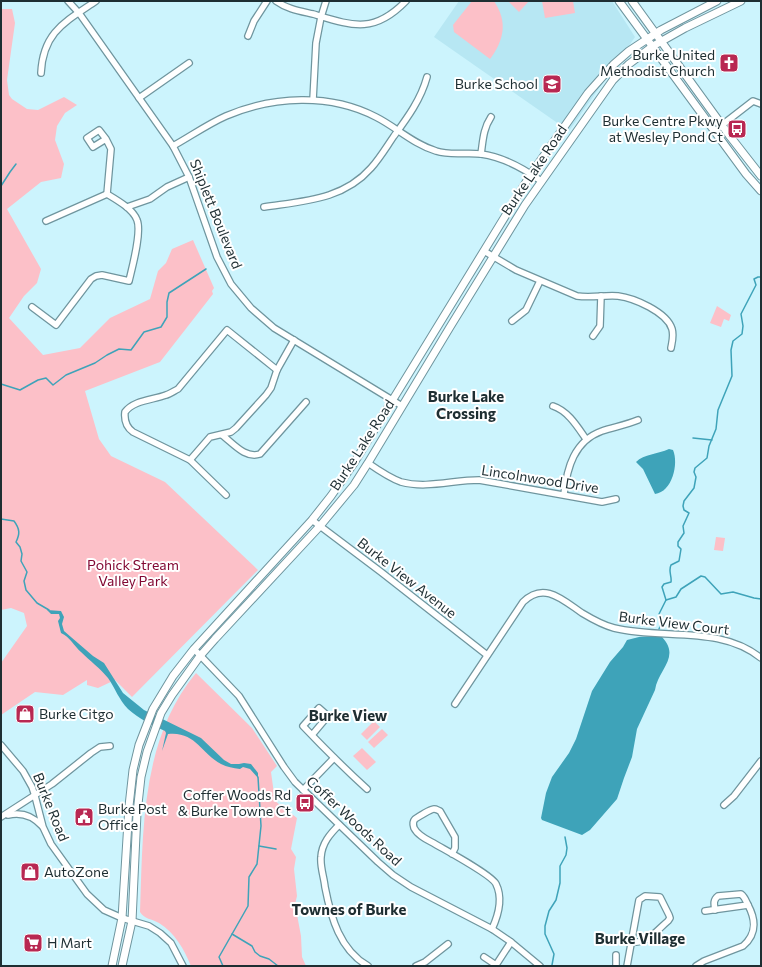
<svg xmlns="http://www.w3.org/2000/svg" width="762" height="967" viewBox="0 0 762 967" font-family="Commissioner,sans-serif">
  <rect width="100%" height="100%" fill="#ccf4fd"/>
  <polygon fill="#b7e7f3" points="459,1 612,1 635,37 569,131 434,37"/>
  <g fill="#fcc0c8">
    <path d="M472,1H494C508,22 504,40 490,59L454,32L453,25Z"/>
    <polygon points="508,1 529,1 519,12"/>
    <polygon points="542,1 573,1 575,13 545,18"/>
    <polygon points="1,9 12,9 15,23 7,80 9,95 12,99 27,109 38,110 64,97 77,105 65,113 57,126 55,140 64,164 61,178 41,182 7,209 41,269 37,283 24,296 9,318 43,355 80,348 110,318 150,299 158,271 166,263 172,249 193,240 214,288 212,291 213,294 160,362 85,391 99,439 111,456 165,482 258,570 132,697 115,680 98,688 87,685 87,680 63,695 35,692 1,715 1,663 27,626 24,613 11,608 1,610"/>
    <polygon points="717,306 731,315 729,321 724,319 721,327 710,323"/>
    <polygon points="716,537 725,538 723,551 714,550"/>
    <path d="M196,673L252,728L277,766L271,772L275,801L297,818L291,849L296,857L294,869L297,896L295,904L301,936L302,957L306,966H191C184,949 175,933 159,923C152,919 144,919 140,912C143,830 141,739 196,673Z"/>
    <polygon points="374,721 380,727 367,740 361,734"/>
    <polygon points="382,729 388,735 374,748 368,742"/>
    <polygon points="362,748 376,762 367,770 353,756"/>
  </g>
  <g fill="#3ea3b9">
    <path d="M669,449L673,450C679,464 672,492 655,494L643,469L636,462C644,454 658,454 669,449Z"/>
    <path d="M47,610L61,611L64,617L62,624L64,631L93,656L104,663L123,693L144,710L201,738L224,760L231,764H239L244,763L251,764L258,773V778L250,769L243,767L240,769C233,768 227,767 221,764C201,753 195,731 168,734L162,751L166,733L165,731C152,725 139,719 128,709C119,700 115,688 108,678C100,668 90,661 81,652C74,646 70,637 61,633L58,621L60,618L59,614H51Z"/>
    <path d="M655,636L662,637C681,657 658,670 655,690L637,729L632,757L624,778L617,799L590,830L582,835L542,820L541,818L546,793L552,777L569,753L576,739L592,691L610,662L623,647L627,640L639,637Z"/>
  </g>
  <g fill="none" stroke-linecap="round" stroke-linejoin="round">
    <g stroke="#3ea3b9" stroke-width="1.5">
      <polyline points="1,186 10,172 16,164"/>
      <polyline points="1,384 20,390 38,380 46,378 53,385 66,375 95,363 107,355 119,349 131,350 144,332 161,327 167,317 167,302 169,293 206,269"/>
      <polyline points="693,438 712,440"/>
      <path d="M1,519L14,521C20,529 20,534 16,542L20,547L22,554L21,561L27,572L24,581L26,590L37,603L49,610"/>
      <polyline points="666,600 676,597 681,589 701,576 705,577 721,594 733,592 754,598 761,599"/>
      <path d="M659,629L661,624L659,614L666,600L662,587L664,584L671,582C672,576 668,571 671,565L679,561L681,549L678,546V542L684,533L683,526L689,513L684,510L683,506L684,501L694,488L696,477L694,472L695,468L707,458L709,446L716,429L718,410L732,376L731,350L733,341L742,334L743,326L741,314L756,285L754,279L758,277H761"/>
      <polyline points="259,846 276,849"/>
      <polyline points="232,934 252,946 255,952 260,956 269,959 278,966"/>
      <polyline points="552,965 554,954 545,934 545,926 549,911 556,900 560,883 560,866 566,855 567,848 565,837"/>
      <polyline points="223,966 219,957 248,906 249,877 257,864 261,826 258,777"/>
    </g>
    <g stroke="#6f959e" stroke-width="8">
      <g id="minor">
        <polyline points="68,1 79,13 173,146 189,177 217,257 231,284 251,308 274,328 402,406"/>
        <path d="M276,1C287,9 300,11 313,14C353,26 374,34 406,1"/>
        <polyline points="248,36 254,21 267,1"/>
        <path d="M41,73C43,32 65,22 96,1"/>
        <polyline points="139,98 189,63"/>
        <polyline points="313,100 316,43 321,17 326,1"/>
        <polyline points="722,125 753,101 761,104"/>
        <polyline points="106,139 93,147 87,138 99,130 106,139 111,149 107,194"/>
        <path d="M173,146C191,136 208,124 226,116C273,96 330,93 376,117C396,127 413,144 436,151C451,156 465,152 481,154C503,157 523,168 541,181"/>
        <path d="M481,154C483,141 483,129 491,117"/>
        <polyline points="127,207 150,199 167,187 189,177"/>
        <path d="M264,207C303,201 343,200 371,168C380,158 387,146 394,136C408,117 421,99 427,77"/>
        <path d="M484,251L516,270L577,296C591,298 604,295 618,296C634,298 667,312 672,329C674,336 672,342 671,348"/>
        <path d="M32,307L56,325L91,279L96,276L102,275L129,281C132,268 142,232 137,220C133,209 117,200 107,194L46,221"/>
        <polyline points="512,321 526,310 540,281"/>
        <polyline points="593,336 600,326 601,296"/>
        <path d="M553,406C568,411 577,426 586,439"/>
        <path d="M222,435C233,443 245,459 260,454L306,402"/>
        <polyline points="190,460 210,437 231,432 236,428 266,395 271,388 277,370 294,340"/>
        <path d="M368,463C378,470 390,478 401,482C427,489 453,480 479,480L602,502L616,499"/>
        <path d="M564,494C567,468 574,441 602,431C614,427 626,425 638,420"/>
        <path d="M226,495L190,460L133,432C126,427 124,421 125,412C134,400 153,400 166,395C170,394 174,391 178,389L227,330L277,370"/>
        <polyline points="312,520 381,572 487,655"/>
        <polyline points="194,649 239,696 284,767 295,782 378,862 393,875 411,887 492,929 511,942 540,966"/>
        <path d="M455,704L523,602C544,581 563,600 582,613C592,619 602,625 614,628C663,640 720,625 761,658"/>
        <path d="M312,735L328,716L319,708L303,726C324,748 345,769 367,789"/>
        <polyline points="1,745 23,771 32,787 35,796 43,827 51,844 87,894 104,910 122,918 149,926 160,933 171,943 183,966"/>
        <polyline points="303,790 334,758"/>
        <polyline points="724,805 734,796 761,761"/>
        <path d="M8,815C21,812 32,815 42,826"/>
        <polyline points="1,817 52,784 91,753 100,747 110,746"/>
        <path d="M339,825C330,834 322,843 321,857C320,867 324,877 325,887C331,918 340,950 368,966"/>
        <path d="M452,854L455,848V837L440,811C437,810 437,809 434,809C431,809 418,817 415,819C413,821 413,825 414,828C418,836 428,840 435,844C447,851 492,875 496,884C503,898 498,916 492,929"/>
        <polyline points="705,911 748,905"/>
        <polyline points="484,957 496,965 511,942"/>
        <polyline points="416,966 425,962 448,944"/>
        <polyline points="616,966 616,955"/>
        <path d="M627,966L639,900L645,896L660,897L669,915L670,918L668,921C656,931 648,944 631,942"/>
        <path d="M696,966L704,961L743,946C757,934 756,920 748,905C746,901 745,897 741,894L718,896C713,900 714,904 715,910"/>
      </g>
    </g>
    <g stroke="#6f959e" stroke-width="9">
      <g id="major">
        <polyline points="619,1 746,174 761,191"/>
        <polyline points="632,1 729,135 761,176"/>
        <polyline points="112,966 122,918 129,806 133,770 139,745 153,709 173,676 194,649 312,520 331,496 354,463 531,174 588,93 613,65 629,51 661,30 717,1"/>
        <polyline points="122,966 132,921 137,813 141,777 147,752 161,713 172,695 200,656 215,639 320,526 354,485 368,463 450,327 525,205 613,80 629,64 653,46 685,28 741,1"/>
      </g>
    </g>
    <use href="#minor" stroke="#fff" stroke-width="5.5"/>
    <use href="#major" stroke="#fff" stroke-width="7"/>
  </g>
  <defs>
    <g id="church-square" transform="scale(1)"><rect x="-9" y="-9" width="18" height="18" rx="4" fill="#b82852" stroke="#fff"/><path d="M-1.2-6h2.4v3.5h3.3v2.4h-3.3V6h-2.4V-.1h-3.3v-2.4h3.3Z" fill="#fff"/></g>
    <g id="school-square" transform="scale(1)"><rect x="-9" y="-9" width="18" height="18" rx="4" fill="#b82852" stroke="#fff"/><path d="M0-5L7-2L0 1L-7-2ZM-4 1L0 2.5L4 1V4Q0 6-4 4Z" fill="#fff"/></g>
    <g id="bus-square" transform="scale(1)"><rect x="-9" y="-9" width="18" height="18" rx="4" fill="#b82852" stroke="#fff"/><path d="M-5-6H5V4H4V6H2V4H-2V6H-4V4H-5ZM-3.5-4V0h7V-4ZM-3.5 1.2v1.5H-2V1.2ZM2 1.2v1.5H3.5V1.2Z" fill="#fff"/></g>
    <g id="shop-square" transform="scale(1)"><rect x="-9" y="-9" width="18" height="18" rx="4" fill="#b82852" stroke="#fff"/><path d="M-5-2.5h2.3a2.7 3.5 0 0 1 5.4 0H5L5.5 6h-11ZM-1.5-2.5h3a1.5 2.3 0 0 0-3 0Z" fill="#fff"/></g>
    <g id="civic-square" transform="scale(1)"><rect x="-9" y="-9" width="18" height="18" rx="4" fill="#b82852" stroke="#fff"/><path d="M-.6-6.5H3V-4.5H.6V-3L4-1V1h2V6H-6V1h2V-1L-.6-3ZM-1.2 2.5V6h2.4V2.5Z" fill="#fff"/></g>
    <g id="supermarket-square" transform="scale(1)"><rect x="-9" y="-9" width="18" height="18" rx="4" fill="#b82852" stroke="#fff"/><path d="M-6-5.5h2.5l.6 2H6L4.5 2H-2.5L-4.4-4H-6ZM-1.5 3.2a1.3 1.3 0 1 0 .1 0ZM3 3.2a1.3 1.3 0 1 0 .1 0Z" fill="#fff"/></g>
  </defs>
  <g fill-rule="evenodd">
    <use href="#church-square" x="729" y="63"/>
    <use href="#school-square" x="552" y="84"/>
    <use href="#bus-square" x="737" y="129"/>
    <use href="#shop-square" x="25" y="714"/>
    <use href="#bus-square" x="305" y="803"/>
    <use href="#civic-square" x="84" y="817"/>
    <use href="#shop-square" x="30" y="872"/>
    <use href="#supermarket-square" x="33" y="943"/>
  </g>
  <g text-anchor="middle" stroke-width="4" stroke-linejoin="round" paint-order="stroke">
    <g font-size="14" fill="#1e2e32" stroke="#fff" text-anchor="end">
      <text x="715" y="60">Burke United<tspan x="715" dy="16">Methodist Church</tspan></text>
      <text x="538" y="89">Burke School</text>
      <text x="723" y="126">Burke Centre Pkwy<tspan x="723" dy="16">at Wesley Pond Ct</tspan></text>
      <text x="39" y="719" text-anchor="start">Burke Citgo</text>
      <text x="291" y="800">Coffer Woods Rd<tspan x="291" dy="16">&amp; Burke Towne Ct</tspan></text>
      <text x="98" y="814" text-anchor="start">Burke Post<tspan x="98" dy="16">Office</tspan></text>
      <text x="44" y="877" text-anchor="start">AutoZone</text>
      <text x="47" y="948" text-anchor="start">H Mart</text>
    </g>
    <g font-size="14" fill="#1e2e32" stroke="#fff">
      <text transform="translate(534 170) rotate(-56)" y="5">Burke Lake Road</text>
      <text transform="translate(216 214) rotate(68)" y="5">Shiplett Boulevard</text>
      <text transform="translate(362 445) rotate(-57)" y="5">Burke Lake Road</text>
      <text transform="translate(540 479) rotate(9)" y="5">Lincolnwood Drive</text>
      <text transform="translate(407 578) rotate(38)" y="5">Burke View Avenue</text>
      <text transform="translate(674 623) rotate(7)" y="5">Burke View Court</text>
      <text transform="translate(51 807) rotate(68)" y="5">Burke Road</text>
      <text transform="translate(354 821) rotate(43)" y="5">Coffer Woods Road</text>
    </g>
    <g font-size="14" fill="#820933" stroke="#fff">
      <text x="133" y="570">Pohick Stream<tspan x="133" dy="16">Valley Park</tspan></text>
    </g>
    <g font-size="15" font-weight="bold" fill="#1e2e32" stroke="#fff">
      <text x="466" y="402">Burke Lake<tspan x="466" dy="17">Crossing</tspan></text>
      <text x="348" y="721">Burke View</text>
      <text x="349" y="915">Townes of Burke</text>
      <text x="640" y="944">Burke Village</text>
    </g>
  </g>
  <rect width="762" height="967" fill="none" stroke="#1e2e32" stroke-width="4"/>
</svg>
